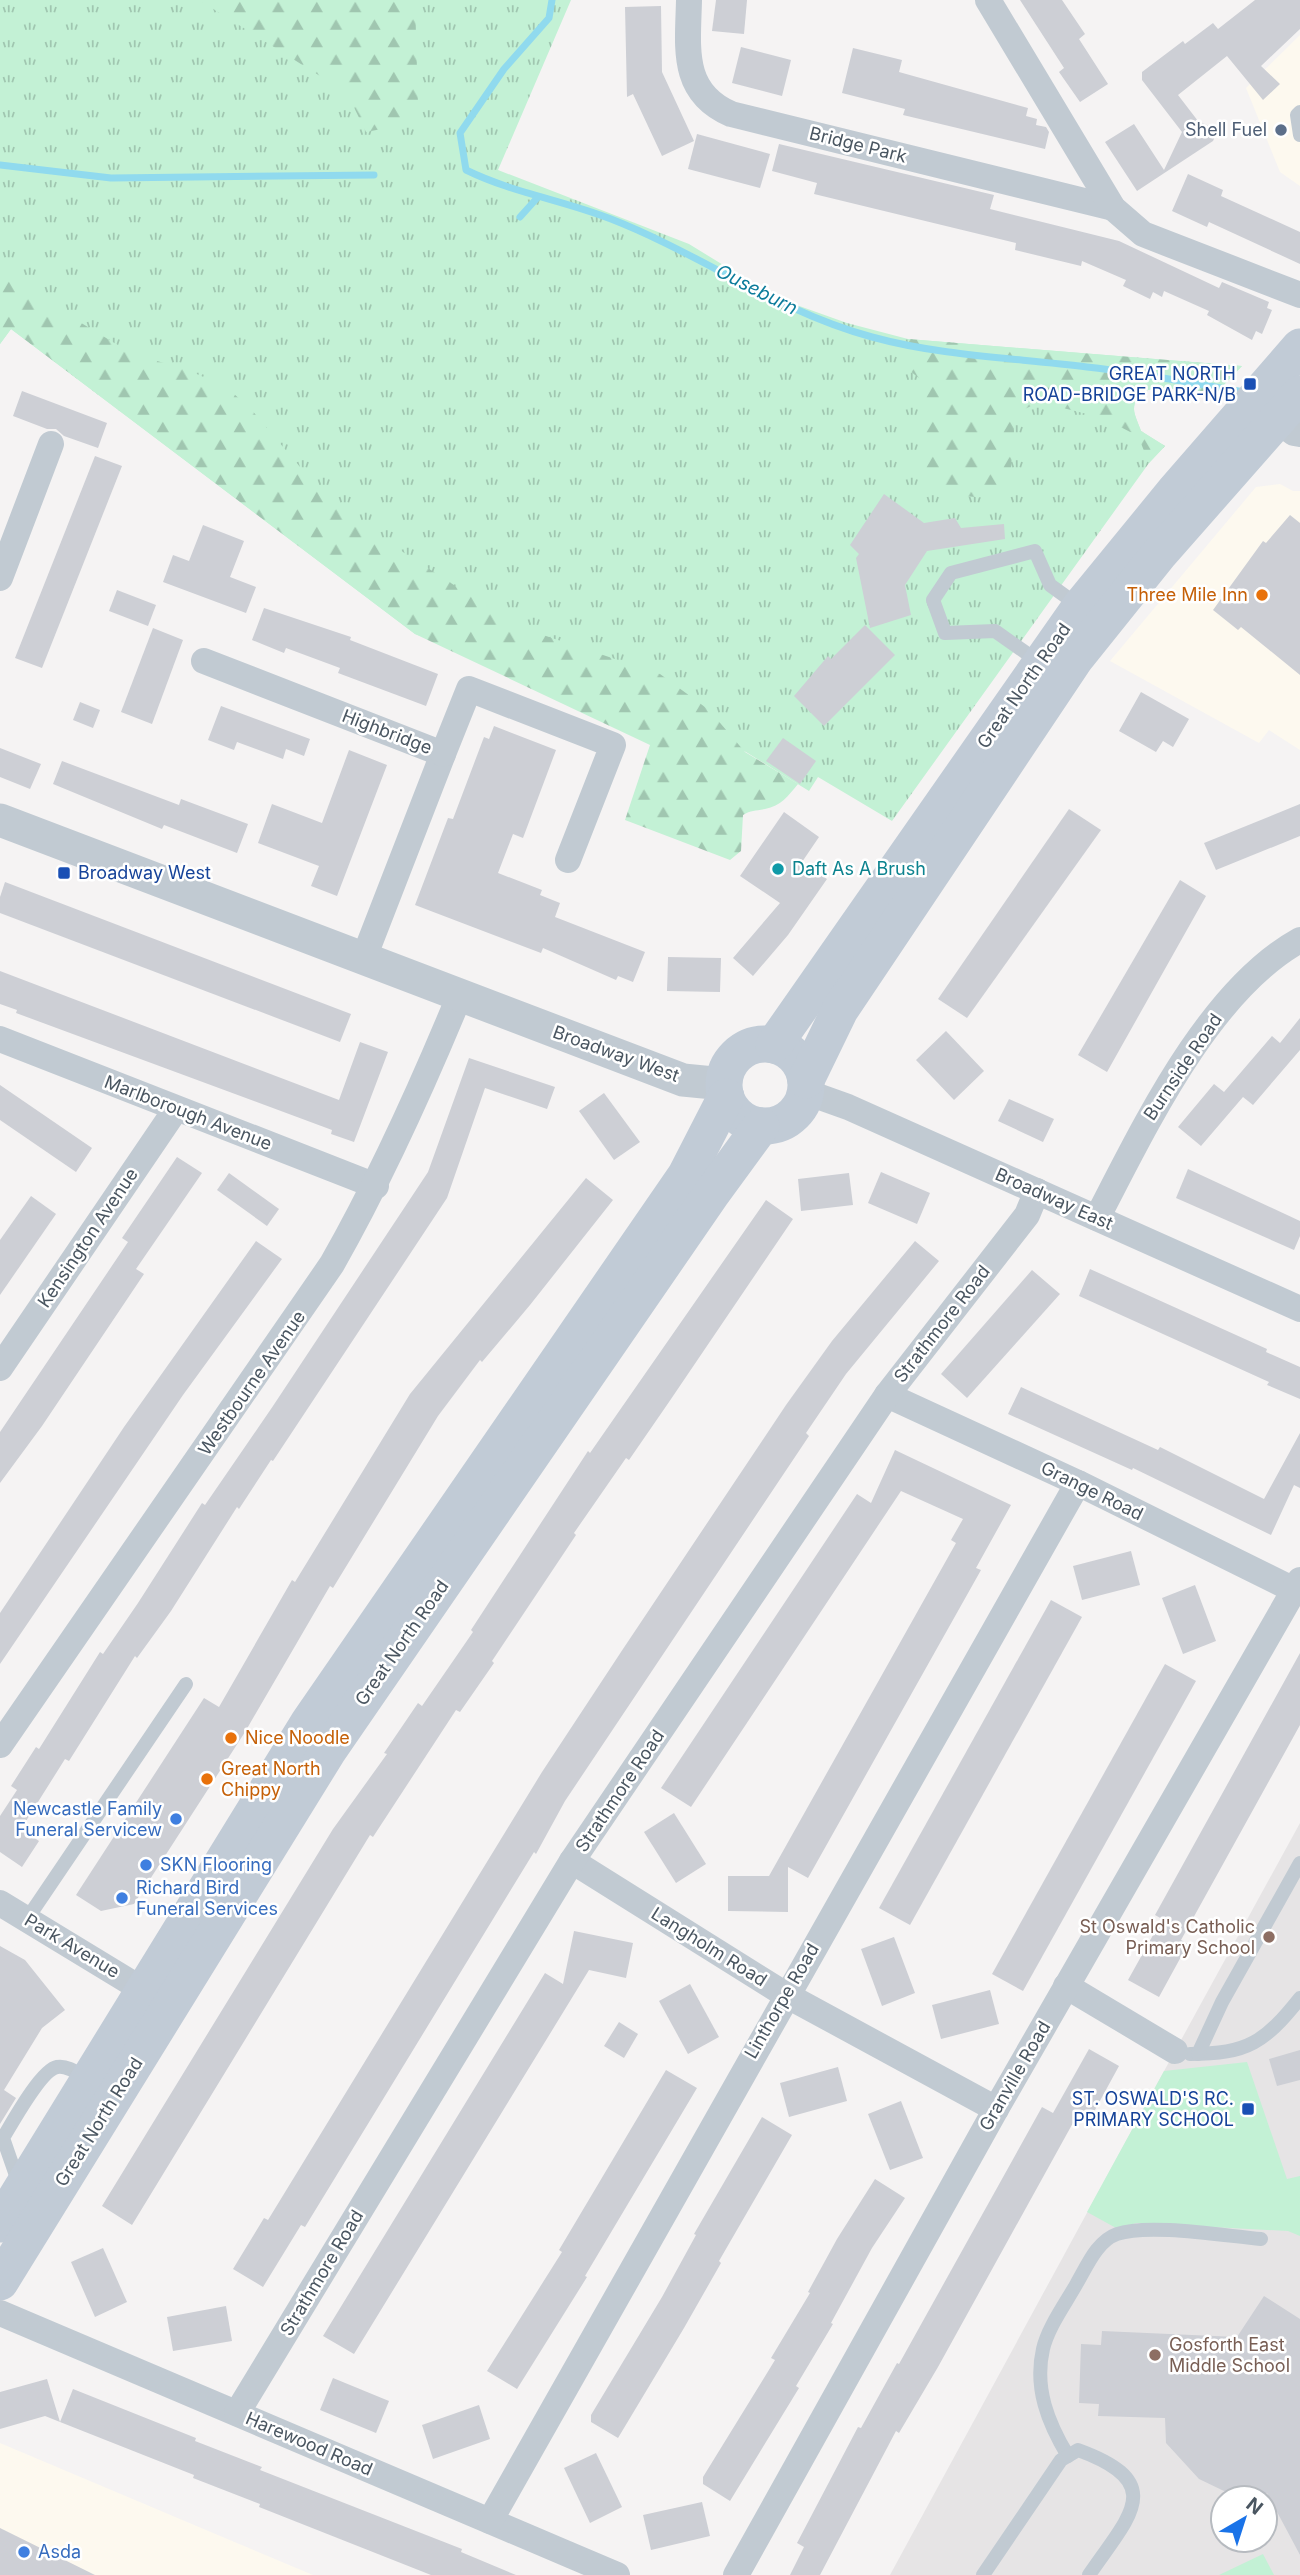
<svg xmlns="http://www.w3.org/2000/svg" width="1300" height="2575" viewBox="0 0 1300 2575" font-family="Inter,sans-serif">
  <defs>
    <pattern id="grass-tufts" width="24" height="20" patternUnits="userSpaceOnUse" patternTransform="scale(1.75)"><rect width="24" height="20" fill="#c3f1d5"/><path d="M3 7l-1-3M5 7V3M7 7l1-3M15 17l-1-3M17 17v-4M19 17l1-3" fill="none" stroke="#a0c6b0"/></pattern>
    <pattern id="forest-firs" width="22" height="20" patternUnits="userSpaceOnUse" patternTransform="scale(1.75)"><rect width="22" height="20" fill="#c3f1d5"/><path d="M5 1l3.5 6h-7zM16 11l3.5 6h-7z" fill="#a0c6b0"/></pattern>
  </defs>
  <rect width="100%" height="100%" fill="#f5f3f3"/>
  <g fill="#fdf9ef">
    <polygon points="1300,35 1300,186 1280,172 1246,88"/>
    <polygon points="1280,484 1293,491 1300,491 1300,750 1269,730 1259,743 1110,661 1256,487"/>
    <polygon points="0,2443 206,2530 313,2575 0,2575"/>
  </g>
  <path fill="#e6e4e5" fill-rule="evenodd" d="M1300,1823V2575H890L1175,2051ZM1223,2498H1265V2540H1223Z"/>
  <path fill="url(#grass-tufts)" d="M0,0H571L498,170L689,244L777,298L847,323L908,339L1242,366L1213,396C1192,393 1136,374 1134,409C1134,415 1139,425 1141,431L1165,446L1149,463L892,821L818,777L809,791L746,752L415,634L11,329L0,344Z"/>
  <g fill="url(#forest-firs)">
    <polygon points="199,0 415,0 418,105 402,125 366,132 347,93"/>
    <path d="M0,274L131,353L190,371L226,387L250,408L312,481L389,543L519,627L660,674L709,710L745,752L798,784C788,796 781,806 765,809C756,811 751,810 743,815L741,851L730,860L625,820L650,745L415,634L11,329L0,344Z"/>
    <path d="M908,339L1242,366L1213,396C1192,393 1135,374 1134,409C1134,415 1139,425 1141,431L1165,446L1149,463L1138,436L1103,418L1039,402L1015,414L1010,482L996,497C968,498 943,497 920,479C919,440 929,420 920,379L904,366Z"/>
  </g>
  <g fill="#c3f1d5">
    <polygon points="1247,2062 1287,2179 1300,2176 1300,2236 1288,2231 1137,2223 1116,2228 1087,2212 1164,2071"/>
    <polygon points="1263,2554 1274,2575 1219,2575"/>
  </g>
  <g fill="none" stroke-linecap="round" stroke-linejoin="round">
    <g stroke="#90daee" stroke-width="7">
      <path d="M552,0L549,18L504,69L460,133L466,170C513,193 563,200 611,219C701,254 778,312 872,337C941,356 1016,358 1087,367C1140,373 1192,383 1244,392"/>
      <polyline points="0,165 111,178 374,175"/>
      <polyline points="520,217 538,197"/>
    </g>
  </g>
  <g fill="#cdcfd5">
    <polygon points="716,0 747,0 744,34 712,31"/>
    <polygon points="1020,0 1062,0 1085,34 1079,39 1108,84 1080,102 1059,72 1064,68"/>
    <polygon points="1255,0 1300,0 1300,29 1261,66 1280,84 1263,100 1227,56 1178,95 1198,121 1218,130 1213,141 1137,191 1105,142 1134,124 1164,170 1182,132 1142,80 1142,72 1183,41 1185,44 1213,23 1218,29"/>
    <polygon points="661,6 662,72 694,141 662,156 633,94 627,97 625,7"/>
    <polygon points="741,47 791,60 782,96 732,83"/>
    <polygon points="853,48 902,60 899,72 1028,108 1026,116 1037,119 1036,125 1046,127 1049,132 1045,149 903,115 905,109 842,93"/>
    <polygon points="697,134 770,154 760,188 688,169"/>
    <polygon points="779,144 994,195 990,209 1119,241 1219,288 1222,282 1269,302 1267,308 1272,310 1262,334 1256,331 1252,340 1207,315 1209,311 1164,291 1162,297 1153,292 1150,299 1123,286 1126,280 1082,261 1081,266 1015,250 1016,243 814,194 817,183 772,171"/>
    <polygon points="1188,174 1223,190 1221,196 1300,232 1300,264 1209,222 1207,227 1172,211"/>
    <polygon points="22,391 107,423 98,448 64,436 56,429 47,429 13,416"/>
    <polygon points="95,456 122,466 42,668 15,658"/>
    <polygon points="884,494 924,523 955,518 961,528 1004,524 1005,539 927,551 905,585 911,615 870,628 856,558 859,554 850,545"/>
    <polygon points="1290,515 1300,523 1300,675 1241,627 1238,630 1213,610 1263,541 1266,543"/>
    <polygon points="203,525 244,541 230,577 256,587 246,613 163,582 173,555 189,561"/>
    <polygon points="117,590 156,605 148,626 109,611"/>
    <polygon points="264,608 351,637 350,640 438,674 426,706 338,673 340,668 286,648 284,653 252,640"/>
    <polygon points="865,625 895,655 824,726 794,696 828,656 831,659"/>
    <polygon points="153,628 183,640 152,724 121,712"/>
    <polygon points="1141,692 1189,719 1173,747 1163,741 1156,752 1119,731"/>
    <polygon points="80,702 100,710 93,728 73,720"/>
    <polygon points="221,706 310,739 304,756 286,749 283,759 237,742 234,750 208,740"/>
    <polygon points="494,726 556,750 523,838 513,834 498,873 542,890 540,895 560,903 555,917 645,952 633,982 618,976 616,980 543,948 541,953 415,905 448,818 453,819 484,737 489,739"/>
    <polygon points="783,738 816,761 800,784 766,761"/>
    <polygon points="0,748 41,764 30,789 0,777"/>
    <polygon points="349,750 387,765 337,896 311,886 319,866 258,843 272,804 322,823"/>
    <polygon points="62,761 179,805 181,799 248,824 237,853 164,825 162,829 53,784"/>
    <polygon points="1300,804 1300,836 1216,870 1204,843"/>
    <polygon points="1069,809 1101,830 967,1018 938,999"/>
    <polygon points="784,812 819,837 802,862 827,879 788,935 753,976 733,958 780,903 740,876"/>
    <polygon points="1180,880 1206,896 1107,1072 1078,1055"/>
    <polygon points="5,882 351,1014 340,1042 0,913 0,897"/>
    <polygon points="668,957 721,958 720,992 667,991"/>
    <polygon points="0,971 339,1100 360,1042 388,1052 354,1142 331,1134 332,1130 16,1013 17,1010 0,1004"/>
    <polygon points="1300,1018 1300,1050 1253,1105 1243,1097 1201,1146 1178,1127 1214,1084 1224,1092 1272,1036 1280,1043"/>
    <polygon points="946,1031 984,1071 954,1100 916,1060"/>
    <polygon points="469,1058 555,1087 547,1109 485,1088 447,1198 273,1461 271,1460 239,1509 237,1507 171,1611 137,1658 135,1656 69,1761 65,1759 21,1829 39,1841 22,1867 0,1852 0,1816 17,1790 11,1786 36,1747 39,1749 100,1652 103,1654 138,1603 202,1503 205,1505 273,1406 428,1172"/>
    <polygon points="0,1085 92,1148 76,1172 0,1120"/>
    <polygon points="604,1093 640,1142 614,1160 579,1111"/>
    <polygon points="1009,1099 1054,1119 1043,1142 998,1121"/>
    <polygon points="177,1157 202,1173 136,1269 144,1274 42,1426 0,1483 0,1432 128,1242 122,1238"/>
    <polygon points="1188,1169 1300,1221 1300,1236 1294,1250 1176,1198"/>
    <polygon points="881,1172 930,1193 917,1224 868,1203"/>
    <polygon points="229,1173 279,1209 267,1226 217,1190"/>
    <polygon points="849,1173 853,1205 801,1211 798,1179"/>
    <polygon points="586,1178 613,1200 530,1305 482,1362 480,1360 438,1416 333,1588 330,1586 245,1732 134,1904 101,1911 76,1895 204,1698 219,1707 292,1580 295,1582 410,1394"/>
    <polygon points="31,1196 56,1214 0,1295 0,1240"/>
    <polygon points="766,1200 793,1219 669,1402 629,1460 626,1458 574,1533 576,1535 492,1661 494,1663 460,1712 456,1710 373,1837 370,1835 132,2225 102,2206 333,1829 387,1754 384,1753 418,1703 422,1706 473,1632 471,1630 588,1451 590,1453"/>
    <polygon points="256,1241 282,1259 183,1395 0,1664 0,1613 124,1427"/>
    <polygon points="915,1241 939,1261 846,1374 806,1433 809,1436 565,1801 536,1854 534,1852 305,2227 301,2225 263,2287 233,2269 264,2218 268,2220 542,1772 621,1652 786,1405 832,1341"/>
    <polygon points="1090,1269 1267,1349 1266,1352 1300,1367 1300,1399 1267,1385 1269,1382 1079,1296"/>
    <polygon points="1032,1270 1060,1294 967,1398 941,1374"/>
    <polygon points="1021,1387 1158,1450 1160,1447 1264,1499 1300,1433 1300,1488 1294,1485 1271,1535 1133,1468 1132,1470 1008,1414"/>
    <polygon points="895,1450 1011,1505 976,1568 981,1570 808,1878 788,1867 788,1912 728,1911 728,1876 769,1876 956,1543 951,1540 963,1519 901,1491 691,1807 661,1788 857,1494 871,1503"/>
    <polygon points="1131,1551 1140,1585 1082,1600 1073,1566"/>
    <polygon points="1195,1585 1216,1641 1183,1654 1162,1598"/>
    <polygon points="1051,1600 1082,1617 910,1925 879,1908"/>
    <polygon points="1300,1653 1300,1725 1181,1940 1188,1944 1159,1997 1128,1980 1162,1919 1155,1915"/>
    <polygon points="1165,1664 1196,1681 1023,1991 992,1974"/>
    <polygon points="674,1813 706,1864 676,1883 644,1832"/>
    <polygon points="574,1931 633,1943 626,1978 589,1970 354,2354 323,2336 545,1973 563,1984"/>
    <polygon points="894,1937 915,1993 882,2006 861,1949"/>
    <polygon points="0,1946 25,1960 65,2010 42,2028 4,2090 16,2098 0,2124"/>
    <polygon points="690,1984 719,2037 688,2054 659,2001"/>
    <polygon points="990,1990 999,2024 941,2039 932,2005"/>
    <polygon points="619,2022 638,2034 624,2058 604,2046"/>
    <polygon points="1089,2049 1119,2066 1090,2119 1079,2112 938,2367 899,2433 896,2431 820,2575 790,2575 804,2547 797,2543 858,2427 861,2428 897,2363 899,2364 1042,2107 1053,2113"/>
    <polygon points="1300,2050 1300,2080 1277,2086 1269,2059"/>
    <polygon points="838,2067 847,2101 789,2117 780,2083"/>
    <polygon points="666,2070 697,2088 585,2276 587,2277 517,2389 487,2371 562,2252 559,2250"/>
    <polygon points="901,2101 923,2158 890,2170 868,2114"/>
    <polygon points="762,2117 792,2135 719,2261 721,2263 684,2328 618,2438 591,2422 591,2415 662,2297 696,2235 694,2234"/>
    <polygon points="875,2179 905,2198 872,2248 831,2323 833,2324 796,2386 799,2388 730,2501 703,2484 703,2477 775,2360 771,2358 810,2293 808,2292 837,2239"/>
    <polygon points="103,2248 127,2302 95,2317 71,2262"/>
    <polygon points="1264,2296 1300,2319 1300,2555 1267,2493 1256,2498 1224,2491 1199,2479 1166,2443 1165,2418 1098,2416 1099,2404 1079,2403 1081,2344 1101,2345 1102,2331 1237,2337"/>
    <polygon points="226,2306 232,2341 173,2351 167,2317"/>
    <polygon points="333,2378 389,2401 376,2433 320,2410"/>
    <polygon points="47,2379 60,2422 45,2416 0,2429 0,2392"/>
    <polygon points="73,2389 196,2438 195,2441 262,2467 260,2470 462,2549 461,2552 516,2575 431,2575 259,2507 260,2504 193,2478 194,2475 60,2422"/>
    <polygon points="479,2405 490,2439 433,2459 422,2425"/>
    <polygon points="596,2453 622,2507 590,2523 564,2468"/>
    <polygon points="702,2502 710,2536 651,2550 643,2515"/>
    <polygon points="0,2528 95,2575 0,2575"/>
  </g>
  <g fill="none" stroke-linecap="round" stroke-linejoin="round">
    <g stroke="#c1cad2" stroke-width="14">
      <polyline points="1300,112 1297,115 1300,135"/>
      <polyline points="1039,662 995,631 945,633 933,600 951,573 1035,551 1050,585 1079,606"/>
      <polyline points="27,1919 186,1684"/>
      <path d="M1190,2054C1248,2054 1265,2042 1300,1998"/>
      <polyline points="1198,2054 1222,2002 1300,1863"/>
      <path d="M19,2184L3,2138C12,2123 41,2070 57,2067C68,2065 79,2074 88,2079"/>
      <path d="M1068,2456C1048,2423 1034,2388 1043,2349C1048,2327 1066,2303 1077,2283C1087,2266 1097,2241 1117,2234C1149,2223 1225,2236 1261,2239"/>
      <path d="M983,2575L1061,2460L1078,2450C1169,2483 1129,2516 1089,2575"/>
    </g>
    <g stroke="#c1cad2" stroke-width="26">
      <path d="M689,0C688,47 680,92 731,114L1113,208"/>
      <polyline points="988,0 1113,208 1143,234 1300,295"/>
      <polyline points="1275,419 1294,433 1300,434"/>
      <polyline points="0,578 51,444"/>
      <polyline points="204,661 443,754 363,960"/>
      <polyline points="443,754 469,689 613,745 568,860"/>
      <polyline points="0,1039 376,1186"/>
      <polyline points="806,1092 848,1107 1300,1309"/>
      <path d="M1097,1218C1144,1128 1208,991 1300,940"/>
      <polyline points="0,1368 176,1109"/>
      <polyline points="887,1395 1078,1483 1294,1590"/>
      <path d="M0,1745L332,1264C381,1178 421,1089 459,997"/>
      <polyline points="572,1861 786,1995 996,2109"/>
      <polyline points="0,1903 143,1990"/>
      <polyline points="1066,1986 1175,2051"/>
      <polyline points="0,2313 617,2575"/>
      <polyline points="237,2413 572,1861 887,1395 1027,1215 1037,1191"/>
      <polyline points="490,2521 1078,1483"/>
      <polyline points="736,2575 996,2109 1300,1580"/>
    </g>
    <polyline stroke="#c1cad2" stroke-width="33" points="0,820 683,1080 724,1084"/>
    <g stroke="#c1cbd6" stroke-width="37">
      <circle cx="765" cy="1085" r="41"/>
      <polyline points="774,1045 1080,607 1174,492 1300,347"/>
      <polyline points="806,1080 840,1010 1075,659 1160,553 1300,394"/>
      <polyline points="0,2224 309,1722 686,1175 726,1097"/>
      <polyline points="0,2282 328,1751 712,1193 761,1126"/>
    </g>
  </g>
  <circle fill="#5c6f8a" stroke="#fff" stroke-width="2.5" cx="1281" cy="130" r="7"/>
  <g fill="#1a4fb4" stroke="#fff" stroke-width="2.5">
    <rect x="1243" y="377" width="14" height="14" rx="3.5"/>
    <rect x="57" y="866" width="14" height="14" rx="3.5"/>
    <rect x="1241" y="2102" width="14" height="14" rx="3.5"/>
  </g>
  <g fill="#e8710a" stroke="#fff" stroke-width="2.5">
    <circle cx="1262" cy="595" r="7"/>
    <circle cx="231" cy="1738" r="7"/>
    <circle cx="207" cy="1779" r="7"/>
  </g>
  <circle fill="#0f9aa8" stroke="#fff" stroke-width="2.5" cx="778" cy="869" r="7"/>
  <g fill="#3f7fe0" stroke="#fff" stroke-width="2.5">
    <circle cx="176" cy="1819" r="7"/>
    <circle cx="146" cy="1865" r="7"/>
    <circle cx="122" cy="1898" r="7"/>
    <circle cx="24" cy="2552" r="7"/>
  </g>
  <g fill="#8d6e63" stroke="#fff" stroke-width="2.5">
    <circle cx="1269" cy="1937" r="7"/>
    <circle cx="1155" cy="2355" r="7"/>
  </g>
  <g text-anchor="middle" stroke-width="5" stroke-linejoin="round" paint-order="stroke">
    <g font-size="18" fill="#4e5e75" stroke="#fff" text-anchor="end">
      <text x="1267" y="136">Shell Fuel</text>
    </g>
    <g font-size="18" fill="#4a5661" stroke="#fff">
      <text transform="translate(858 145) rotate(14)" y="6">Bridge Park</text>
      <text transform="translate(1024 686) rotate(-55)" y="6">Great North Road</text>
      <text transform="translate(387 732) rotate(21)" y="6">Highbridge</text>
      <text transform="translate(616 1054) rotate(20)" y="6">Broadway West</text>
      <text transform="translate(1183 1067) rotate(-56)" y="6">Burnside Road</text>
      <text transform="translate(188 1113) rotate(21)" y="6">Marlborough Avenue</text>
      <text transform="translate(1054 1199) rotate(24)" y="6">Broadway East</text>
      <text transform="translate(88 1238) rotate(-56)" y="6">Kensington Avenue</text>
      <text transform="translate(942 1324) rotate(-52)" y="6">Strathmore Road</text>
      <text transform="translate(252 1383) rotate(-55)" y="6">Westbourne Avenue</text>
      <text transform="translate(1092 1491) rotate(26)" y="6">Grange Road</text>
      <text transform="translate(402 1643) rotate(-55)" y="6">Great North Road</text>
      <text transform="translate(620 1791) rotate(-56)" y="6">Strathmore Road</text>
      <text transform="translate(72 1946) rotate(31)" y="6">Park Avenue</text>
      <text transform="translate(709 1947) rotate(32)" y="6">Langholm Road</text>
      <text transform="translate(782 2001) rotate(-60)" y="6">Linthorpe Road</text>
      <text transform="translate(1015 2076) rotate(-60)" y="6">Granville Road</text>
      <text transform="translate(99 2122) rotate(-58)" y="6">Great North Road</text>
      <text transform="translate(322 2273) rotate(-59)" y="6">Strathmore Road</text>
      <text transform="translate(309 2444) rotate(23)" y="6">Harewood Road</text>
    </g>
    <g font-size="18" fill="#164399" stroke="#fff" text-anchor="end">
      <text x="1236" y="380">GREAT NORTH<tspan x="1236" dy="21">ROAD-BRIDGE PARK-N/B</tspan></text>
      <text x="78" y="879" text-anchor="start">Broadway West</text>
      <text x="1234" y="2105">ST. OSWALD'S RC.<tspan x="1234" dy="21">PRIMARY SCHOOL</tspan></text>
    </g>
    <g font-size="18" fill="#c56008" stroke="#fff" text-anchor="start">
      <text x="1248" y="601" text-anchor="end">Three Mile Inn</text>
      <text x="245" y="1744">Nice Noodle</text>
      <text x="221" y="1775">Great North<tspan x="221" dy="21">Chippy</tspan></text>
    </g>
    <g font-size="18" fill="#0d838f" stroke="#fff" text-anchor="start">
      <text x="792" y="875">Daft As A Brush</text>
    </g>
    <g font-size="18" fill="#366cbe" stroke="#fff" text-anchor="start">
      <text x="162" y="1815" text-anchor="end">Newcastle Family<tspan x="162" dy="21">Funeral Servicew</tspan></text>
      <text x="160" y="1871">SKN Flooring</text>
      <text x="136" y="1894">Richard Bird<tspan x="136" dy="21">Funeral Services</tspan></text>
      <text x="38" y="2558">Asda</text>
    </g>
    <g font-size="18" fill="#785e54" stroke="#fff" text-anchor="end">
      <text x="1255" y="1933">St Oswald's Catholic<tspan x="1255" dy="21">Primary School</tspan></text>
      <text x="1169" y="2351" text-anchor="start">Gosforth East<tspan x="1169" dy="21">Middle School</tspan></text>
    </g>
    <g font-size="19" font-style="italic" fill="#0c7c9b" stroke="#fff">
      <text transform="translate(757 289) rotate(27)" y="7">Ouseburn</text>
    </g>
  </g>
  <g transform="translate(1244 2519) rotate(39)"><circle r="33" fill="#ffffff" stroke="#b7bbc0" stroke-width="2"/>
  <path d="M0-5L12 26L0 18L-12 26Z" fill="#1a73e8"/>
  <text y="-10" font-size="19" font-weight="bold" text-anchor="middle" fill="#4a5661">N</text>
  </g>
</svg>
